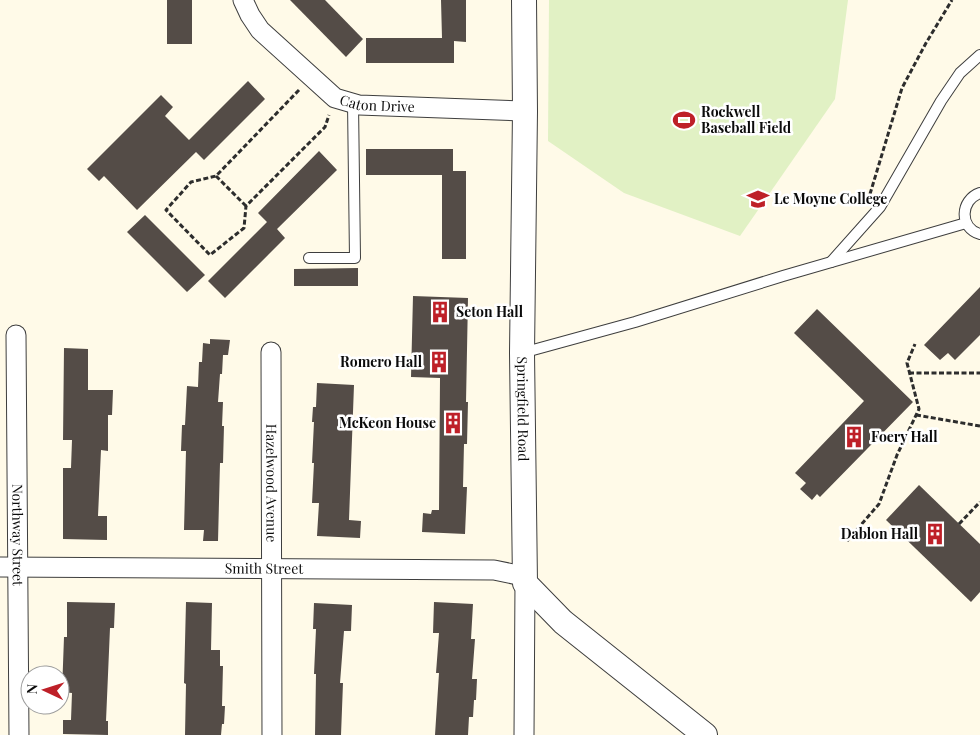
<svg xmlns="http://www.w3.org/2000/svg" width="980" height="735" viewBox="0 0 980 735" font-family="'Playfair Display',serif">
  <rect width="100%" height="100%" fill="#fffae8"/>
  <polygon fill="#e1f1c4" points="549,0 848,0 835,99 740,236 624,193 548,141"/>
  <g fill="#544c47">
    <rect x="167" y="0" width="25" height="44"/>
    <polygon points="290,0 325,0 363,39 346,57"/>
    <polygon points="441,0 466,0 466,42 454,41 454,63 366,63 366,38 442,38"/>
    <polygon points="248,81 265,99 204,160 196,152 137,210 104,176 99,181 87,169 161,95 173,107 165,116 189,140"/>
    <polygon points="366,149 453,149 453,171 466,171 466,259 442,259 442,175 366,175"/>
    <polygon points="319,151 337,170 277,229 285,238 225,298 208,281 267,222 258,213"/>
    <polygon points="145,215 205,275 187,292 127,232"/>
    <polygon points="358,268 358,286 294,286 294,269"/>
    <polygon points="980,287 980,335 955,360 948,353 940,360 924,345"/>
    <polygon points="413,296 468,298 466,402 468,402 467,444 464,444 463,487 467,487 465,534 422,532 423,513 431,514 432,510 439,510 440,378 411,377"/>
    <polygon points="817,309 913,402 820,497 817,494 812,500 800,489 806,483 795,473 864,401 794,333"/>
    <polygon points="210,339 230,340 228,355 223,355 222,374 220,374 218,402 223,402 222,426 224,426 223,463 220,463 218,541 203,541 204,530 184,530 186,451 181,451 182,425 185,425 187,386 198,387 199,362 202,362 203,343 210,344"/>
    <polygon points="64,348 88,349 88,390 113,390 112,415 108,415 108,451 101,450 98,516 107,516 107,540 63,539 63,468 71,468 72,440 63,440"/>
    <polygon points="317,383 354,385 349,520 361,521 360,538 317,536 319,503 312,503 314,463 312,463 314,422 312,422 313,407 316,407"/>
    <polygon points="919,485 980,544 980,592 971,602 886,520"/>
    <polygon points="67,602 115,603 114,628 110,628 106,721 108,721 108,735 63,734 63,720 71,720 72,693 62,692 64,637 67,637"/>
    <polygon points="186,602 212,603 211,650 220,650 220,666 223,666 222,706 225,706 224,724 222,724 221,735 185,735 186,684 184,683"/>
    <polygon points="434,602 473,604 471,639 475,639 472,679 477,679 476,700 474,700 473,717 469,717 468,735 435,735 439,673 436,673 439,633 433,633"/>
    <polygon points="314,603 352,605 351,631 344,631 340,683 343,683 341,735 315,735 316,674 314,674 316,629 313,629"/>
  </g>
  <g fill="none" stroke-linecap="round" stroke-linejoin="round">
    <g stroke="#3e3e3e" stroke-width="12">
      <g id="service">
        <path d="M980,193C960,200 959,228 980,234"/>
        <polyline points="309,258 355,258 353,103"/>
        <polyline points="831,262 880,207 941,101 960,73 980,55"/>
        <polyline points="522,353 635,322 783,276 966,223"/>
      </g>
    </g>
    <g stroke="#3e3e3e" stroke-width="21">
      <g id="minor">
        <path id="s1" d="M243,0L250,15L260,30L335,98L359,105L525,111"/>
        <path id="s2" d="M16,335L19,735"/>
        <path id="s3" d="M271,352L272,735"/>
        <path id="s4" d="M0,567L494,570L518,575L525,583L524,735"/>
      </g>
    </g>
    <g stroke="#3e3e3e" stroke-width="26">
      <g id="tertiary">
        <path id="s5" d="M524,0L525,111L522,353L525,583L563,622L705,735"/>
      </g>
    </g>
    <g stroke="#2d2d2d" stroke-width="3" stroke-dasharray="5 2.5" stroke-linecap="butt">
      <polyline points="299,90 216,176 191,182 166,210 210,255 244,228 246,206 325,127 329,115"/>
      <polyline points="216,176 246,206"/>
      <polyline points="870,194 902,88 926,43 952,0"/>
      <polyline points="909,373 980,373"/>
      <polyline points="916,415 980,426"/>
      <polyline points="959,524 980,502"/>
      <polyline points="847,541 879,504 897,455 919,409 907,363 915,344"/>
    </g>
    <use href="#service" stroke="#fff" stroke-width="10"/>
    <use href="#minor" stroke="#fff" stroke-width="19"/>
    <use href="#tertiary" stroke="#fff" stroke-width="24"/>
  </g>
  <defs>
    <g id="stadium-bare" transform="scale(1.725)"><path d="M0-5a6.5 5 0 1 0 0 10a6.5 5 0 1 0 0-10ZM-3.5-1.8h7v3.6h-7Z" fill="#be2028" stroke="#fff" stroke-width="2.5" paint-order="stroke"/></g>
    <g id="university-bare" transform="scale(1.725)"><path d="M0-5L7-2L0 1L-7-2ZM-4 1L0 2.5L4 1V4Q0 6-4 4Z" fill="#be2028" stroke="#fff" stroke-width="2.5" paint-order="stroke"/></g>
    <g id="building-bare" transform="scale(1.725)"><path d="M-4-6H4V6H1V3H-1V6H-4ZM-2.5-4.3h1.7v1.8h-1.7ZM.8-4.3h1.7v1.8H.8ZM-2.5-1h1.7V.8h-1.7ZM.8-1h1.7V.8H.8Z" fill="#be2028" stroke="#fff" stroke-width="2.5" paint-order="stroke"/></g>
  </defs>
  <g fill-rule="evenodd">
    <use href="#stadium-bare" x="684" y="120"/>
    <use href="#university-bare" x="758" y="199"/>
    <use href="#building-bare" x="440" y="312"/>
    <use href="#building-bare" x="439" y="362"/>
    <use href="#building-bare" x="453" y="423"/>
    <use href="#building-bare" x="854" y="437"/>
    <use href="#building-bare" x="935" y="534"/>
  </g>
  <g text-anchor="middle" stroke-width="5" stroke-linejoin="round" paint-order="stroke">
    <g font-size="14" fill="#0b0b0b" stroke="#fff">
      <text dy="5" stroke="none"><textPath href="#s1" startOffset="179">Caton Drive</textPath></text>
      <text dy="5" stroke="none"><textPath href="#s5" startOffset="409">Springfield Road</textPath></text>
      <text dy="5" stroke="none"><textPath href="#s3" startOffset="131">Hazelwood Avenue</textPath></text>
      <text dy="5" stroke="none"><textPath href="#s2" startOffset="200">Northway Street</textPath></text>
      <text dy="5" stroke="none"><textPath href="#s4" startOffset="264">Smith Street</textPath></text>
    </g>
    <g font-size="14" font-weight="bold" fill="#0b0b0b" stroke="#fff" text-anchor="start">
      <text x="701" y="117">Rockwell<tspan x="701" dy="16">Baseball Field</tspan></text>
      <text x="774" y="204">Le Moyne College</text>
      <text x="456" y="317">Seton Hall</text>
      <text x="422" y="367" text-anchor="end">Romero Hall</text>
      <text x="436" y="428" text-anchor="end">McKeon House</text>
      <text x="871" y="442">Foery Hall</text>
      <text x="918" y="539" text-anchor="end">Dablon Hall</text>
    </g>
  </g>
  <g transform="translate(45 690) rotate(274)"><circle r="24" fill="#ffffff" stroke="#9d9d9d"/>
  <path d="M0-4L9 19L0 12L-9 19Z" fill="#be2028"/>
  <text y="-8" font-size="14" font-weight="bold" text-anchor="middle" fill="#0b0b0b">N</text>
  </g>
</svg>
